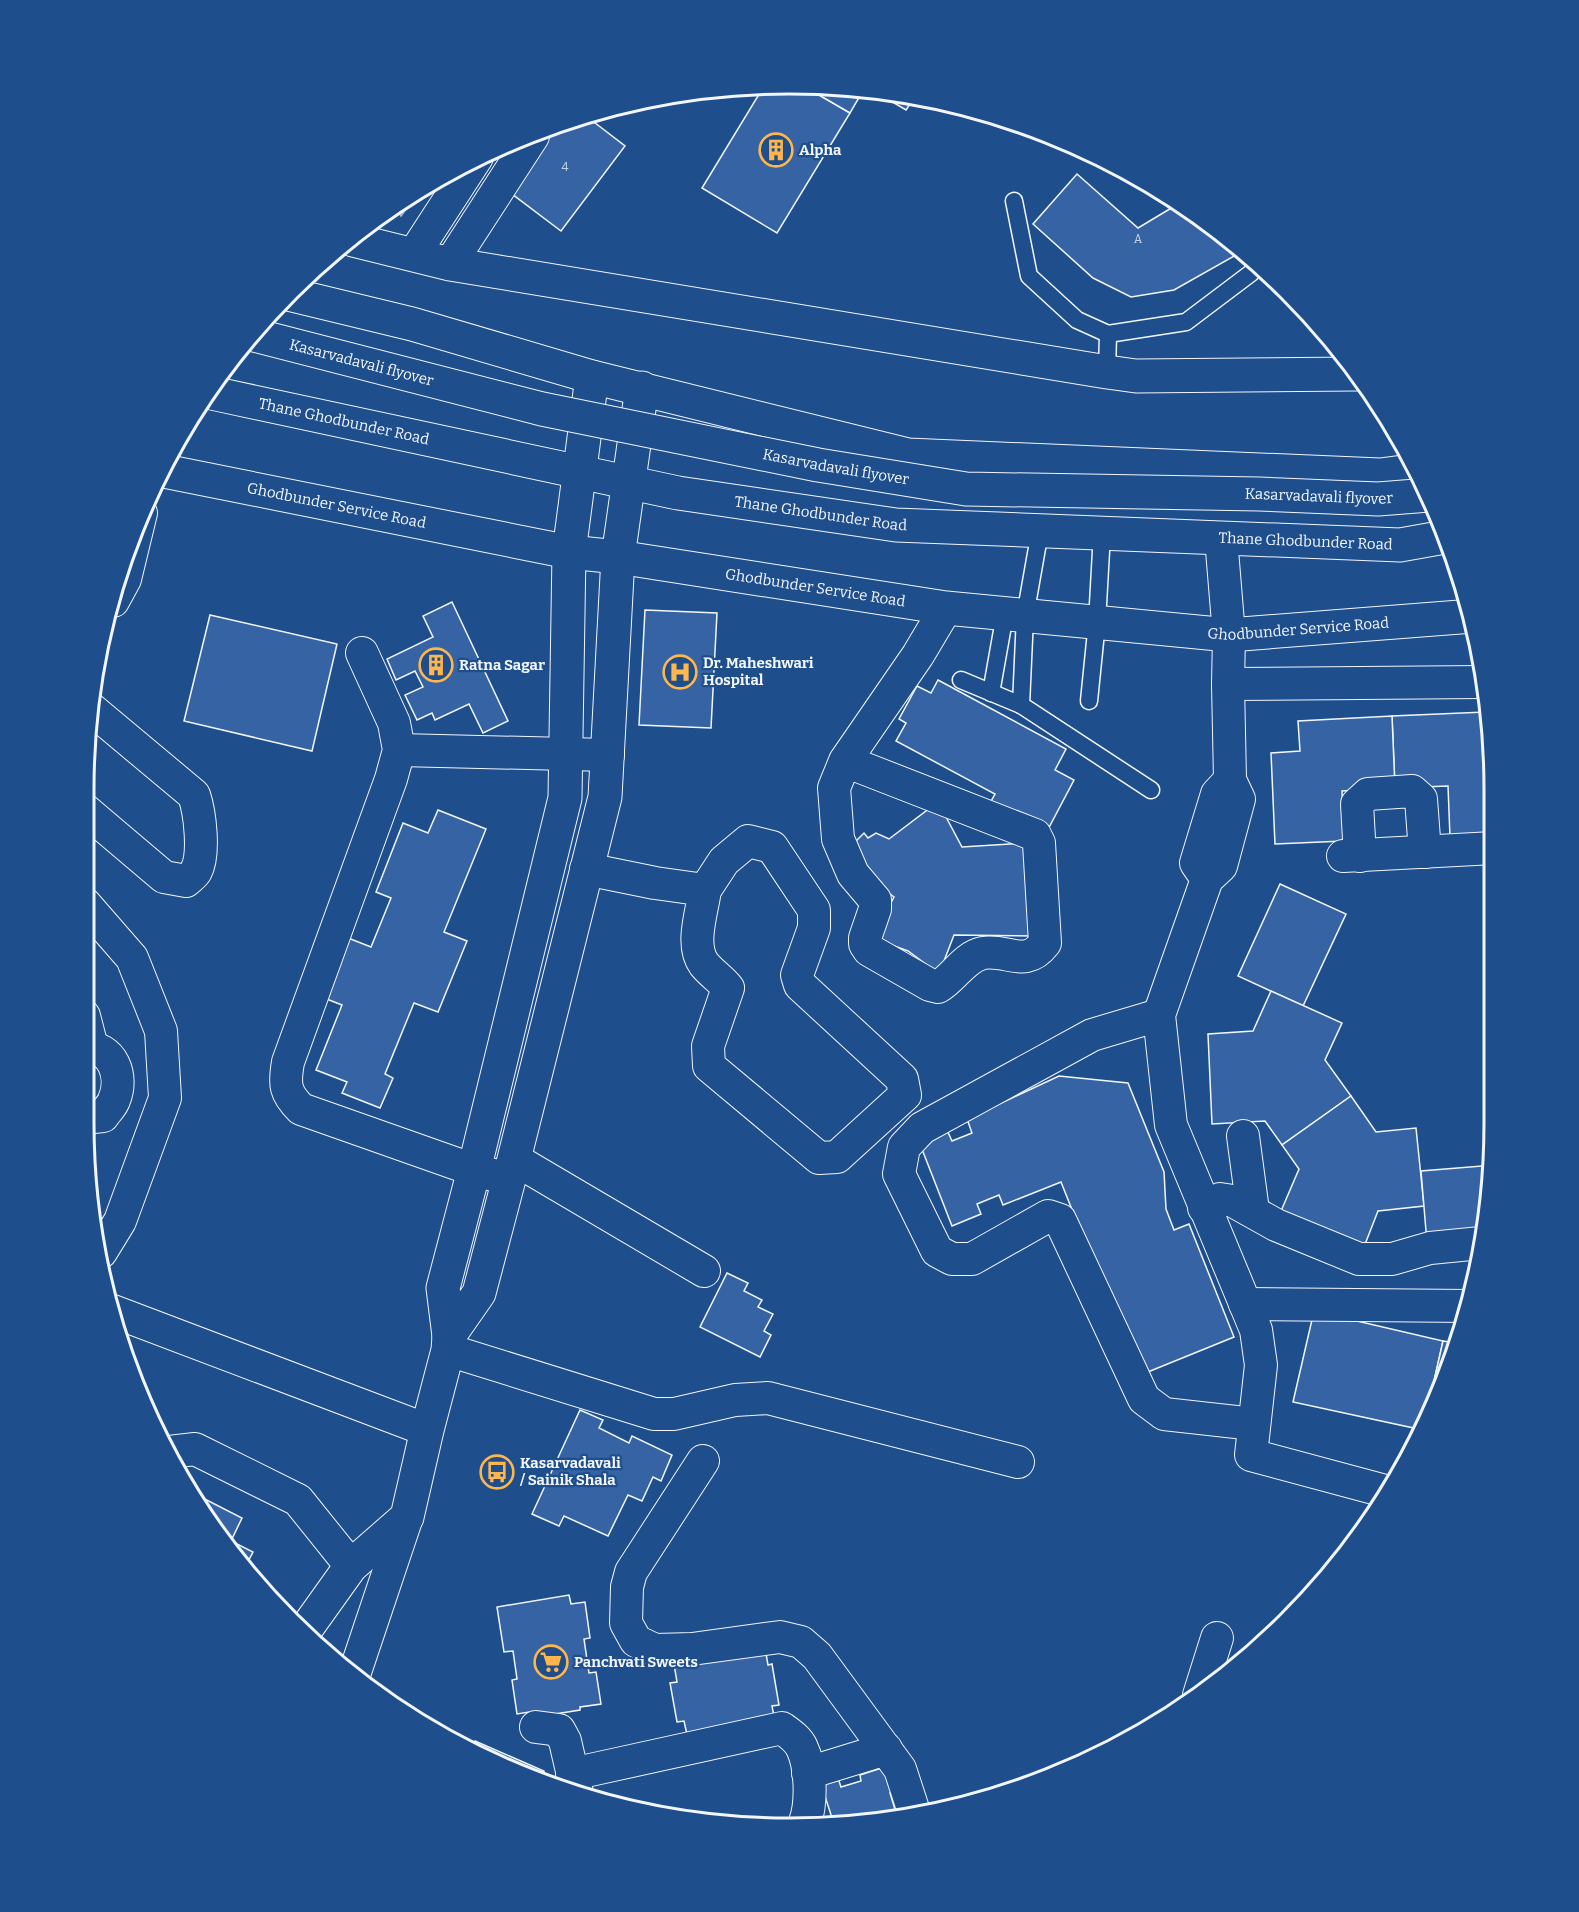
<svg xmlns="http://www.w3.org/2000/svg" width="1579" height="1912" viewBox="0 0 1579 1912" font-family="Bitter,serif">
  <rect width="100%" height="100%" fill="#1f4e8c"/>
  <polygon fill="#305b95" stroke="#a8bbd7" stroke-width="1.5" points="419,191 401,216 395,205"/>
  <g fill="#3563a3" stroke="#f2f6ff" stroke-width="1.5">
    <polygon points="764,86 807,88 850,113 777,233 702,188"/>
    <polygon points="807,88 864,89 850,113"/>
    <polygon points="872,90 882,90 914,98 906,110"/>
    <polygon points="586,116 625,146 561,231 504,188 547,130"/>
    <polygon points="1077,174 1138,228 1178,204 1243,251 1174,290 1131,297 1093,278 1033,224"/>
    <polygon points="452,602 508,721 483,733 469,704 435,720 432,713 417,720 405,695 423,687 415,671 396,680 387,659 433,637 423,616"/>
    <polygon points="645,610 717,613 711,728 639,725"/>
    <polygon points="210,615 337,644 312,751 184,721"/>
    <polygon points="938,680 1066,749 1055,770 1074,780 1045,835 989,805 995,794 896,741 906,723 899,719 917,686 931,693"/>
    <polygon points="1485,712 1487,743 1494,744 1494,835 1450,837 1448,786 1395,788 1392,716"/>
    <polygon points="1392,716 1395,788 1342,791 1344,841 1275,844 1271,753 1300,751 1298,721"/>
    <polygon points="938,802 962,847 1028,843 1033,936 954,935 939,974 908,951 872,938 894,897 864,875 854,843 864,833 868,838 876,833 889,839"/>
    <polygon points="438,810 486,829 444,932 467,941 438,1012 414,1003 385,1074 393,1078 380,1108 342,1093 347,1082 316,1070 342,1005 319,996 343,936 371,947 391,898 376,892 403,823 428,833"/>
    <polygon points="1280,884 1346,914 1303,1006 1238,976"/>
    <polygon points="1271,991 1342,1023 1325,1060 1351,1096 1282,1145 1265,1121 1212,1124 1208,1034 1253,1031"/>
    <polygon points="1059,1076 1128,1083 1164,1172 1166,1209 1174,1230 1189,1224 1234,1337 1138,1376 1061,1182 1003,1205 999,1195 977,1204 981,1214 952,1226 918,1139 946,1128 952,1141 972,1133 967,1119"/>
    <polygon points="1351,1096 1376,1132 1416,1128 1424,1206 1378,1211 1362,1252 1278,1218 1299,1169 1282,1145"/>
    <polygon points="1494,1165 1482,1238 1427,1243 1421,1171"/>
    <polygon points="727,1273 748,1283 744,1291 762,1300 758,1307 773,1314 764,1331 771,1335 760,1357 700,1327"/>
    <polygon points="1314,1311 1443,1341 1423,1430 1293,1402"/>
    <polygon points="1443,1341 1456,1343 1423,1430"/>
    <polygon points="580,1410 603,1420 599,1428 629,1443 632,1436 672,1455 661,1481 653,1477 642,1501 628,1495 608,1536 564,1516 559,1526 532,1514"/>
    <polygon points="191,1492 242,1518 231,1541 253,1552 245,1567"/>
    <polygon points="569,1595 571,1604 585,1602 590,1638 584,1639 589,1673 596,1672 601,1704 580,1707 580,1710 530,1718 529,1712 517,1714 512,1680 517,1679 513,1651 504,1652 497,1607"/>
    <polygon points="765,1648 768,1665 772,1664 779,1705 772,1706 775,1722 688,1739 684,1721 677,1722 670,1683 677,1682 674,1664"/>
    <polygon points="475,1741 544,1771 540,1779 473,1746"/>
    <polygon points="888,1766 896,1791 890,1793 897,1816 901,1814 902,1816 833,1821 821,1784 838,1778 841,1787 861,1781 860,1775"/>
  </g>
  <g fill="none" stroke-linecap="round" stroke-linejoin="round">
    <g stroke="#f2f6ff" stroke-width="19">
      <g id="lane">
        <polyline points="1014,201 1029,276 1077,320 1108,334"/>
        <polyline points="1107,372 1108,334 1186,322 1251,273 1259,264"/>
        <polyline points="1040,531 1025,616 1021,705 1151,790"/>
        <polyline points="961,680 1021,705"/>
        <polyline points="991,693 1005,614"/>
        <polyline points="1089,701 1097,622 1102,533"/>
      </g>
    </g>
    <g stroke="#f2f6ff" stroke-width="34">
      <g id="street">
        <polyline points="414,254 477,157"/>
        <polyline points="450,264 533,136"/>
        <polyline points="1221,538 1229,635 1228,684 1230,780 1239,799 1221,866 1207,879 1159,1015 1171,1125 1256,1330 1261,1365 1251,1455 1385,1491"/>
        <polyline points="113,601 125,579 141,513"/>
        <path d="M362,653L394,723L399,750L391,779L288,1062C284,1085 285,1093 301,1109L474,1170L509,1179"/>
        <polyline points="1228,684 1483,682"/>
        <polyline points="399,750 608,755"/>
        <path d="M845,761L1035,835L1039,843L1045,943C1025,969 1009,949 983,953C964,957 954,978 938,987L930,985L869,950L865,944V938L875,909V900L853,874L838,839L834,788L845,761L918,655L946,608"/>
        <path d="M85,810L164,877L186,881C189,878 194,875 196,871C205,854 200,813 194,795L90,708"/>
        <polyline points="1343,856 1494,848"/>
        <polyline points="1360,856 1357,804 1368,794 1412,791 1421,799 1425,852"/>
        <path d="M586,869L655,883L705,890L724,861L748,841L772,847L814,910V928L797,975L800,985L902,1079L905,1095L837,1157L819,1158L709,1066L708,1046L728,988C721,979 711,973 704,964C690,945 702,912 705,890"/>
        <polyline points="1207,879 1196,863 1217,794 1230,780"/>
        <polyline points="85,904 132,958 161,1031 165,1098 120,1221 101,1252"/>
        <polyline points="1159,1015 1092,1035 922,1128 904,1147 899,1174 937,1251 952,1259 972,1259 1048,1216 1060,1220 1144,1399 1164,1414 1254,1424"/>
        <polyline points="84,1016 92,1047"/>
        <path d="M84,1118L103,1116C106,1111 112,1106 114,1100C124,1077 113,1045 84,1048"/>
        <polyline points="1243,1136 1253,1211"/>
        <polyline points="514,1159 704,1271"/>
        <polyline points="1204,1208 1220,1199 1233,1201 1276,1225 1359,1259 1392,1259 1430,1248 1481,1243"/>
        <polyline points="1245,1304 1471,1306"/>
        <polyline points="110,1310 427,1430"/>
        <polyline points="448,1350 654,1414 674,1414 735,1400 768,1398 1018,1462"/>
        <polyline points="169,1452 195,1449 298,1500 351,1566"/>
        <polyline points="703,1461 631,1572 627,1587 626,1623 636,1641 655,1650 692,1649 780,1637 801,1642 817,1656 900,1769 915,1815"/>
        <polyline points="355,1672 407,1517"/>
        <polyline points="1199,1695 1217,1638"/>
        <polyline points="536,1727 559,1730 565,1741 577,1793"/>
        <polyline points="808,1773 886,1749"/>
        <path d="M572,1774L782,1728C789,1733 798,1739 802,1748C811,1767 812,1803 805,1822"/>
      </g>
    </g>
    <g stroke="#f2f6ff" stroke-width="35">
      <g id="secondary">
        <polyline points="353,240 450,264 1107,372 1136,376 1358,374"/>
        <path id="s1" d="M164,471L569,552L618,557L946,608L1229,635L1473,616"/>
        <polyline points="449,1336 479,1293 509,1179 605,797 618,557 642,388"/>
        <polyline points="306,1629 351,1566 407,1517 427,1430 448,1350 449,1336 443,1288 474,1170 565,798 569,552 592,377"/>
      </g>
    </g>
    <g stroke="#f2f6ff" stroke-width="35">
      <g id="primary">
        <polyline points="288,294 412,324 592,377 908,455 1380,475 1418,470"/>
        <path id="s2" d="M207,392L678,493L896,525L1400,545L1445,537"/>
      </g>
    </g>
    <use href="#lane" stroke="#1f4e8c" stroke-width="16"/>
    <use href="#street" stroke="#1f4e8c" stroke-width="32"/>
    <use href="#secondary" stroke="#1f4e8c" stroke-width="33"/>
    <use href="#primary" stroke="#1f4e8c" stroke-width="33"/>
    <g stroke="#f2f6ff" stroke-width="35" stroke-linecap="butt">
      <g id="primary-bridge">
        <path id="s3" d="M254,335L542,409L818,465L966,489L1259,494L1378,499L1429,495"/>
      </g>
    </g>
    <use href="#primary-bridge" stroke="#1f4e8c" stroke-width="33"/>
  </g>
  <defs>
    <g id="building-ring" transform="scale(1.725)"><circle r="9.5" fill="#1f4e8c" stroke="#ffb74d" stroke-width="1.5"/><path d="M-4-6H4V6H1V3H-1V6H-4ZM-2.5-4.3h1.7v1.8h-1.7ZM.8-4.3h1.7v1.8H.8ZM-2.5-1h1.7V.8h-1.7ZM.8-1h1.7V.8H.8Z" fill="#ffb74d"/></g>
    <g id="hospital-ring" transform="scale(1.725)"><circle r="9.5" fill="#1f4e8c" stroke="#ffb74d" stroke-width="1.5"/><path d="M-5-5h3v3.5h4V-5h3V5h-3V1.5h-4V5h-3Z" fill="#ffb74d"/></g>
    <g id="bus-ring" transform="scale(1.725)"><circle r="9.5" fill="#1f4e8c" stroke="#ffb74d" stroke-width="1.5"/><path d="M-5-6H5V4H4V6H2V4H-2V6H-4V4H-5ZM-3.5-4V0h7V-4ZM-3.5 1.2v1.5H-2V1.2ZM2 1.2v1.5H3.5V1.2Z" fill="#ffb74d"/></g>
    <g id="supermarket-ring" transform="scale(1.725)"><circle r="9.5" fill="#1f4e8c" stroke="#ffb74d" stroke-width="1.5"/><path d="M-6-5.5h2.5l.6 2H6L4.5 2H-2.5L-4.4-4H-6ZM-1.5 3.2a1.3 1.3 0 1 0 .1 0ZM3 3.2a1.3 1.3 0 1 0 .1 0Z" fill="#ffb74d"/></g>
  </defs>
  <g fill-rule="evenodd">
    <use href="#building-ring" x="776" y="150"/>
    <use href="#building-ring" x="436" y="665"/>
    <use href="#hospital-ring" x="680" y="672"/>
    <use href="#bus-ring" x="497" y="1472"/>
    <use href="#supermarket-ring" x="551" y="1662"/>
  </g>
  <g text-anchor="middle" stroke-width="4.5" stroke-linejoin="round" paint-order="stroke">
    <g font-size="12" fill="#c3d1e8">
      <text x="565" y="171">4</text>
      <text x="1138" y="243">A</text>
    </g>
    <g font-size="15" font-weight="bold" fill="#f2f6ff" stroke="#1f4e8c" text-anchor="start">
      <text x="799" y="155">Alpha</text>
      <text x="703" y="668">Dr. Maheshwari<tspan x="703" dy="17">Hospital</tspan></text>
      <text x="459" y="670">Ratna Sagar</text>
      <text x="520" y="1468">Kasarvadavali<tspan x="520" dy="17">/ Sainik Shala</tspan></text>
      <text x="574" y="1667">Panchvati Sweets</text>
    </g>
    <g font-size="15" fill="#f2f6ff" stroke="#1f4e8c">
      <text dy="5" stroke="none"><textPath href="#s3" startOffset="111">Kasarvadavali flyover</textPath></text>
      <text dy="5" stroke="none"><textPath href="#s2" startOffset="140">Thane Ghodbunder Road</textPath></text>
      <text dy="5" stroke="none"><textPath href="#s3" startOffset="597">Kasarvadavali flyover</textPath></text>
      <text dy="5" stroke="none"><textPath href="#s3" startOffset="1082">Kasarvadavali flyover</textPath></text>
      <text dy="5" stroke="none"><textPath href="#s1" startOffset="176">Ghodbunder Service Road</textPath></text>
      <text dy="5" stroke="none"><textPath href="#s2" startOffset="626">Thane Ghodbunder Road</textPath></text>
      <text dy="5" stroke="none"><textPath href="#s2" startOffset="1112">Thane Ghodbunder Road</textPath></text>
      <text dy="5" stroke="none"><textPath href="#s1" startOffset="662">Ghodbunder Service Road</textPath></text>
      <text dy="5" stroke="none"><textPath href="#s1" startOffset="1148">Ghodbunder Service Road</textPath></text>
    </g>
  </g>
  <path d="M0 0H1579V1912H0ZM789 94H789A695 695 0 0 1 1484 789V1123A695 695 0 0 1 789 1818H789A695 695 0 0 1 94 1123V789A695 695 0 0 1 789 94Z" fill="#1f4e8c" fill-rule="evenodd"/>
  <path fill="none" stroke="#f2f6ff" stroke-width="3" d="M789 94H789A695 695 0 0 1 1484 789V1123A695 695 0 0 1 789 1818H789A695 695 0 0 1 94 1123V789A695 695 0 0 1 789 94Z"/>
</svg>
